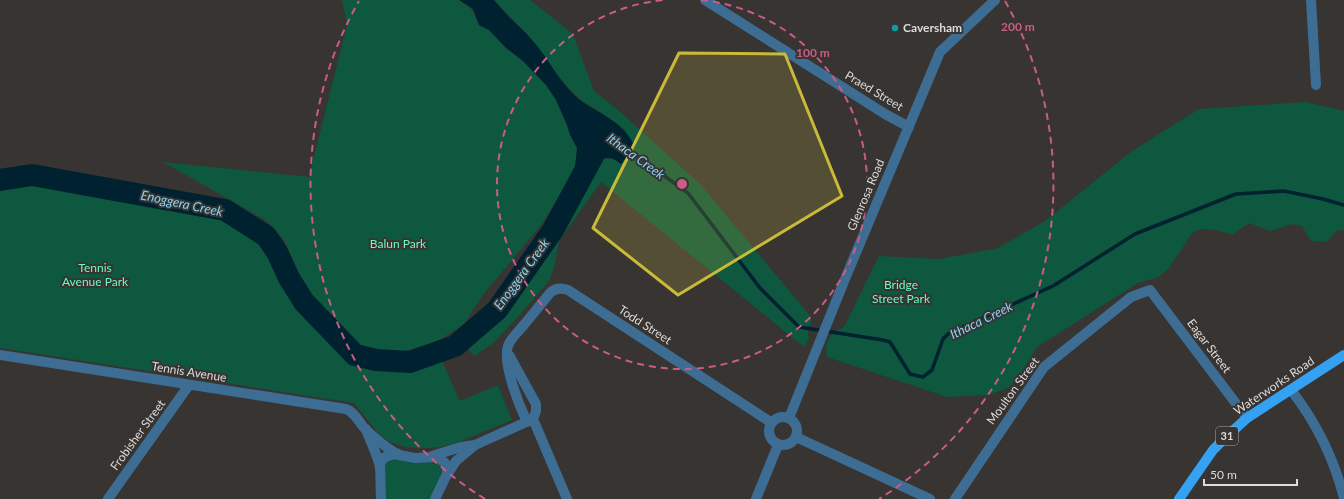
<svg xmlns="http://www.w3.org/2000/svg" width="1344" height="499" viewBox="0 0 1344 499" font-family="Lato,sans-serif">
  <rect width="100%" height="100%" fill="#373432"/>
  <g fill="#0e583f">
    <path d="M342,0H459C474,9 472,10 479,25L489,30L506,48L523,61L546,85L556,100L567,125L570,135L576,144L578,152L575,167L557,200L540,226L483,295L464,324L438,341L405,351L381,354L355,346L345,336L331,315L306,290L284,240L267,221L163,162L309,177L347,25Z"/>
    <path d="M494,0H530L573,34L594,91L617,109L701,185L811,317V324L807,327L809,339L804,347L601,182L559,241L554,268L549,281L517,318L493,343L474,356L464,345L495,318L521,283L552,237L591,167C598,162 604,156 613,159L625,130L600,112L582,101L575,95L560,79L532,40Z"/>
    <path d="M1306,102L1344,111V230L1336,231L1327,242L1311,241L1302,226L1293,224L1270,231L1249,223L1232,235L1216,230L1202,229L1193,232L1169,268L1159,277L1138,283L1037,347L1021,373L1008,388L988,395L947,397L827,357C823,343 831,332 844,327L879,256L939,259L998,248L1045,221L1132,151L1199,109Z"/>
    <path d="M32,175L225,210L266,236L277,252L289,278L304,302L355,355L376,360L410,362L455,346L442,361L460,401L498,385L512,420L454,444C430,450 400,452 380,435L354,403L0,348V180Z"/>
    <path d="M395,459L433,462C451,467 434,489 429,499H384V464L388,460Z"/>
  </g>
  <path fill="#002230" d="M459,0H494C499,5 503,11 508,16C516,24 525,31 532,40C550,59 560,86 583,102C603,116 624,122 635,147L621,164C618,162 613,158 609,158C596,157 588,171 583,181L572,173L575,167L577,148L570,135L567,125L556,100L546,85L523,61L506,48L489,30L479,25L473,9Z"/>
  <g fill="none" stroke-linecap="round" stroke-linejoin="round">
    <polyline stroke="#002230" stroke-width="3.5" points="627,149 688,193 760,288 799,327 883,340 890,342 910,374 923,377 932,370 943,339 949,333 1053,286 1135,234 1236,194 1284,191 1323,199 1344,205"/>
    <polyline stroke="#002230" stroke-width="22" points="0,180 32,175 225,210 266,236 277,252 289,278 304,302 355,355 376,360 410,362 455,346 497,310 553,230 593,156 593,153"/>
    <g stroke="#3e6d94" stroke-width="10">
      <polyline points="705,0 885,114 909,127"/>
      <polyline points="1311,0 1316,85"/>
      <path d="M0,355L346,409C356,413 359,423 366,430C377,439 387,450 400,455"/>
      <polyline points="509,355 536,404 536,411 533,419 567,499"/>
      <path d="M1291,390C1316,422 1334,459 1344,498"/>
      <circle cx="783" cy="431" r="14"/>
      <polyline points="789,418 845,279 940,52 995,0"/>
      <path d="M527,422C519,405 502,363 508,346C511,338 518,332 523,326C532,315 541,304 550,293C555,288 562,288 568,290L772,423"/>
      <path d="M366,429C370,442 378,455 380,468"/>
      <polyline points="796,437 930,499"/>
      <polyline points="432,456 461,447 475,445 533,419"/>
      <polyline points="447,475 456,461 474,446"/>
      <polyline points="108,499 189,385"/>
      <polyline points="381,499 380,463 385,457 394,454 415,458 434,457 440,459 445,463 447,468 447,474 435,499"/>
      <polyline points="756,499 778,445"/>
      <polyline points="955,499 1044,367 1131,297 1150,290 1247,418"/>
    </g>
    <polyline stroke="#34a1f3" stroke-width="10" points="1179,499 1213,450 1225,438 1247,418 1344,355"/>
  </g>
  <path fill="#caba3a" fill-opacity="0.2" stroke="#caba3a" stroke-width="3" stroke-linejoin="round" d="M679,53L785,54L842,196L678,295L593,228Z"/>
  <g fill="none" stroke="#cb5c87" stroke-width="2" stroke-dasharray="7 5">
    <path d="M701 0A185 185 0 1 1 663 0"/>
    <path d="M485 499A371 371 0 0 1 359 1M1005 1A371 371 0 0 1 879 499"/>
  </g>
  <circle fill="#0f9aa8" stroke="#373432" stroke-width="1.5" cx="895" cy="28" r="4"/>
  <g text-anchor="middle" stroke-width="4" stroke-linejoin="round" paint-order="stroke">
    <rect fill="#373432" stroke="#aaa9a7" stroke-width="1" x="1216" y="427" width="22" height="18" rx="3"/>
    <g font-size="11" font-weight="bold" fill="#dcdbd9">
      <text x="1227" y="440">31</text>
    </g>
    <g font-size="12" font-weight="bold" fill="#dcdbd9" stroke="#373432" text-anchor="start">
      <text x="903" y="32">Caversham</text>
    </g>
    <g font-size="12" fill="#dcdbd9" stroke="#373432">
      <text transform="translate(874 91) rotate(31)" y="4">Praed Street</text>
      <text transform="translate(866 195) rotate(-67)" y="4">Glenrosa Road</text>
      <text transform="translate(645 325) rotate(33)" y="4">Todd Street</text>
      <text transform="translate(1209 346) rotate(53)" y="4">Eagar Street</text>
      <text transform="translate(189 372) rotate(9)" y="4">Tennis Avenue</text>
      <text transform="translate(1274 386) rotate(-34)" y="4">Waterworks Road</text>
      <text transform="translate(1013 391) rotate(-54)" y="4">Moulton Street</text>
      <text transform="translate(138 435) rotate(-54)" y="4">Frobisher Street</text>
    </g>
    <g font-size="12" fill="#6afcc2" stroke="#373432">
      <text x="398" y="248">Balun Park</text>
      <text x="95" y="272">Tennis<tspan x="95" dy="14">Avenue Park</tspan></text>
      <text x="901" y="289">Bridge<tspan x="901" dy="14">Street Park</tspan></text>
    </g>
    <g font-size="13" font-style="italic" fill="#87d4f7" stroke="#373432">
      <text transform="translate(636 156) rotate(36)" y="5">Ithaca Creek</text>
      <text transform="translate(182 203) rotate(12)" y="5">Enoggera Creek</text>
      <text transform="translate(521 274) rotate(-54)" y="5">Enoggera Creek</text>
      <text transform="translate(981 320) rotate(-26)" y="5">Ithaca Creek</text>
    </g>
  </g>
  <circle cx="682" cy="184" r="6" fill="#cb5c87" stroke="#373432" stroke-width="2"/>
  <g font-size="12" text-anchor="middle" font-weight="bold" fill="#cb5c87" stroke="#373432" stroke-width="4" stroke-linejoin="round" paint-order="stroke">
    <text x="1018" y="31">200 m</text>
    <text x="813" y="57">100 m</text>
  </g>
  <path d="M1204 479v6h93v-6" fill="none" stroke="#dcdbd9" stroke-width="2"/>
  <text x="1210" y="479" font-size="12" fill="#dcdbd9" stroke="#373432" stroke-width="3" paint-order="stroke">50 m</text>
</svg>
